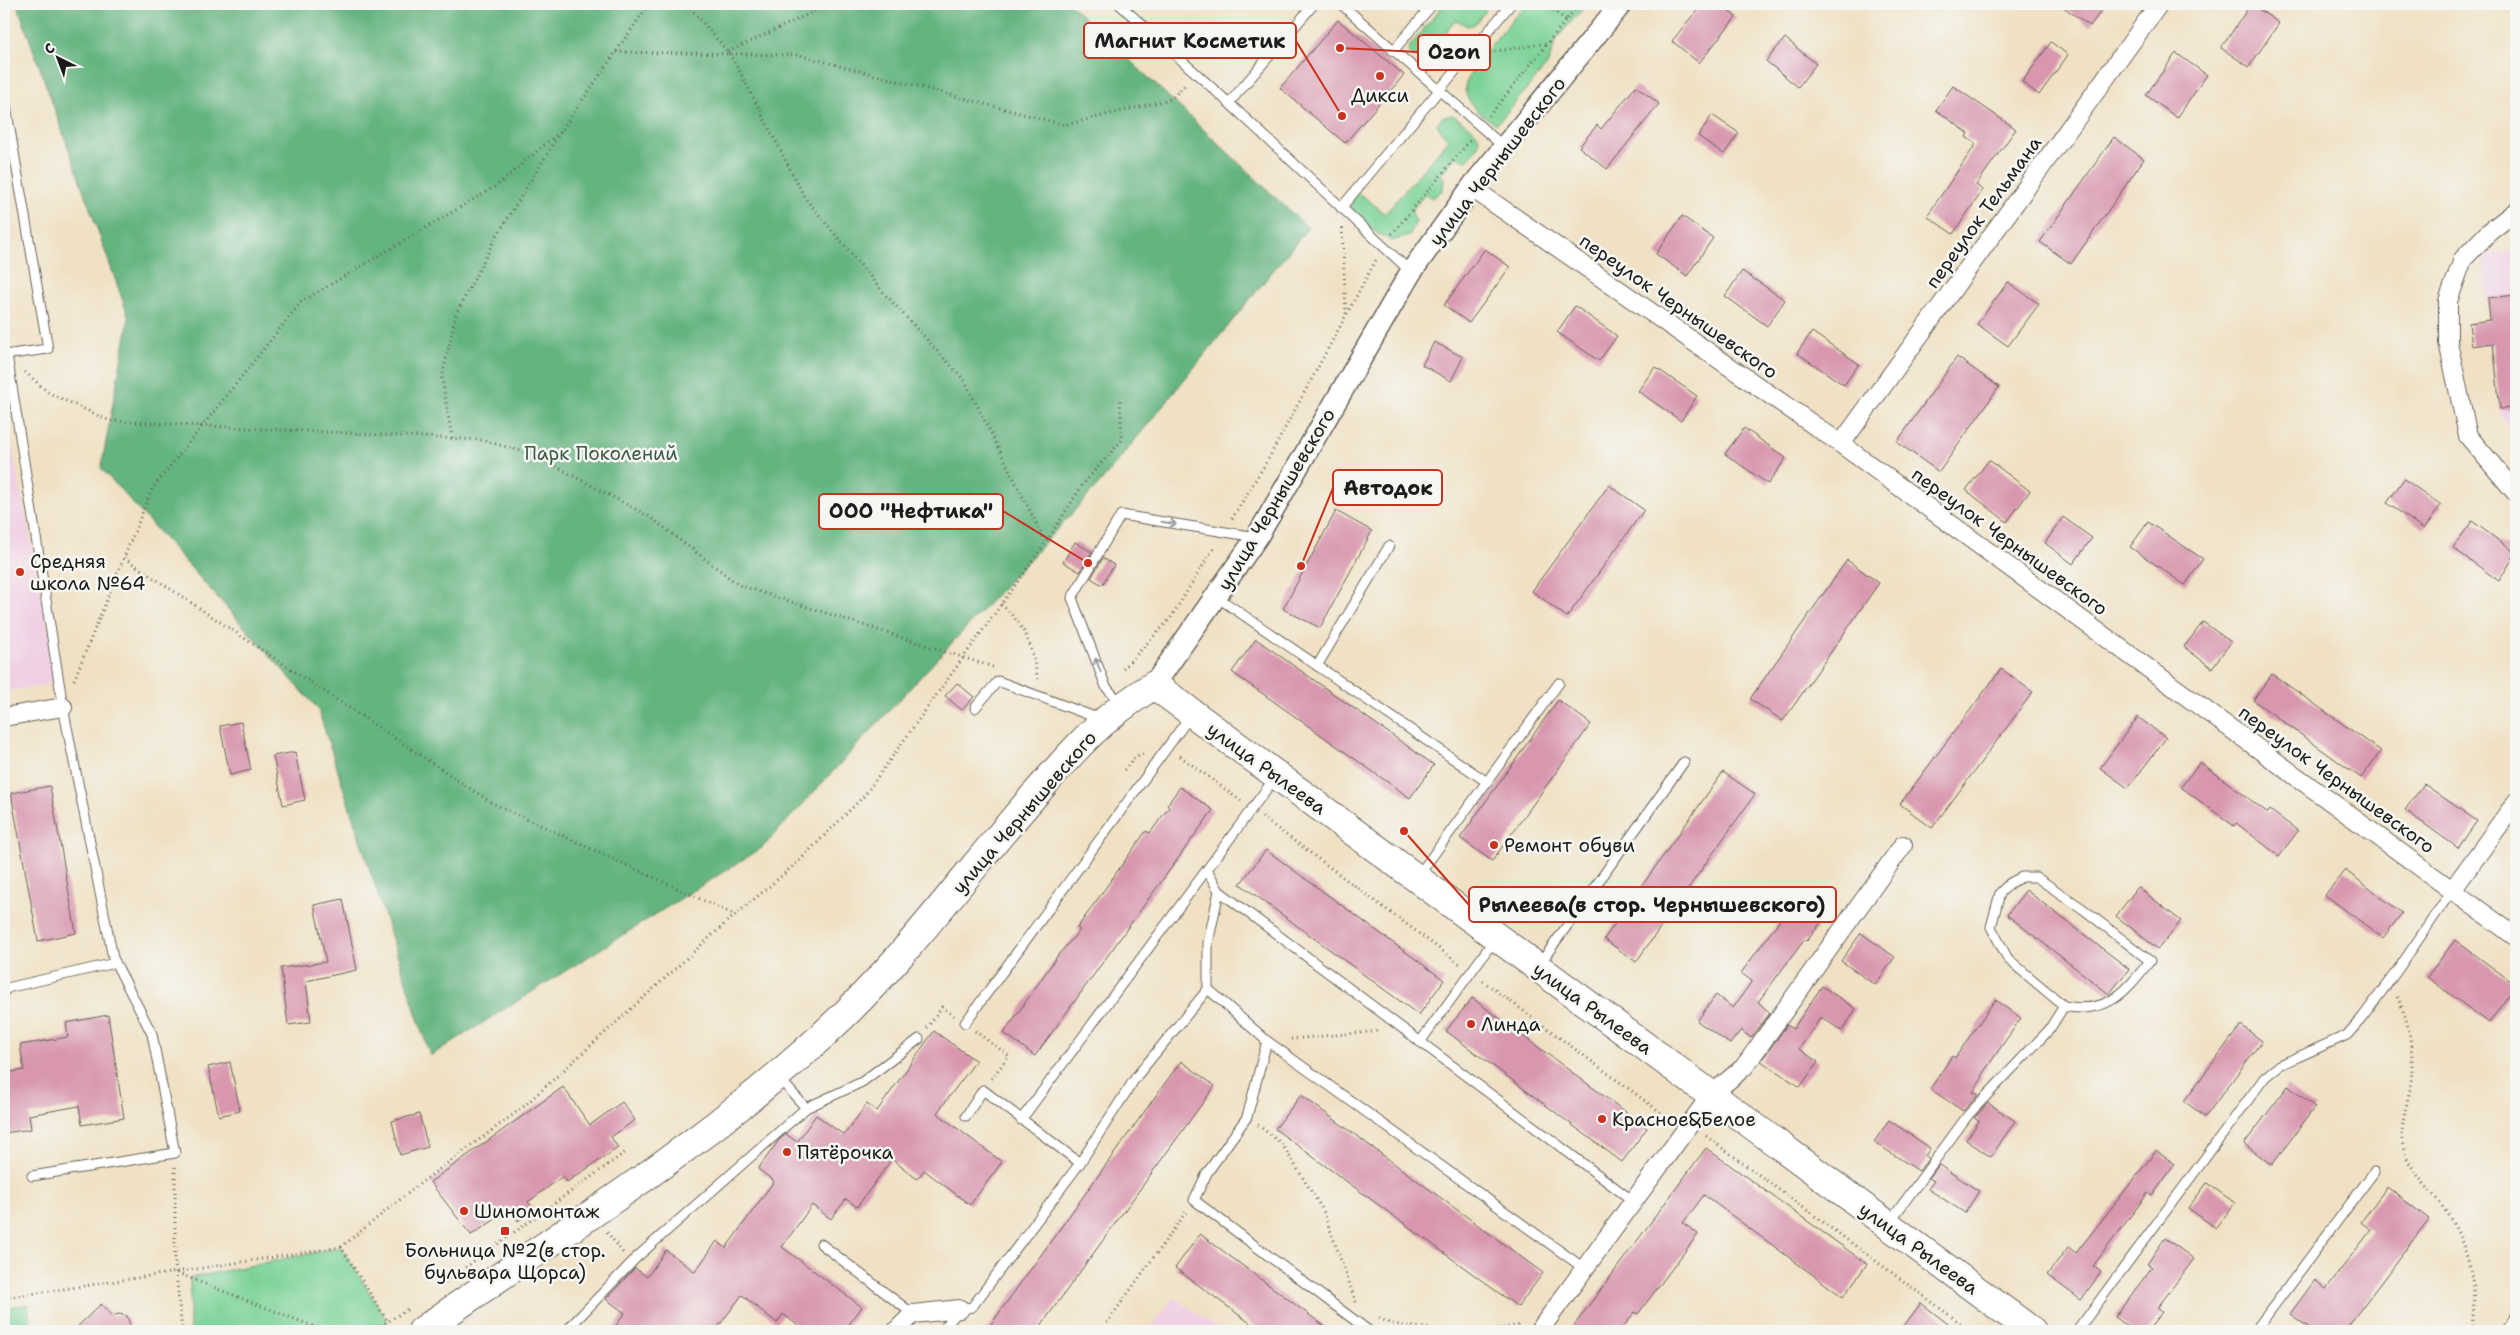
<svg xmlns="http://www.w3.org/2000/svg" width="2520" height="1335" viewBox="0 0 2520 1335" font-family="'Shantell Sans',sans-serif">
  <rect width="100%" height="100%" fill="#f6f6f2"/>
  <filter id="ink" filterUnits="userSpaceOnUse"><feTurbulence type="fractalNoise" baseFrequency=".02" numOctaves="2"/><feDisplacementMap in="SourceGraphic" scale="10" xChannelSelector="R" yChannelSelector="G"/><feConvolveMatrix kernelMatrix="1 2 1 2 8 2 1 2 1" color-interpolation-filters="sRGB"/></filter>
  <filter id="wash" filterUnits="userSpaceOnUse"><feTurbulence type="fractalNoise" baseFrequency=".0096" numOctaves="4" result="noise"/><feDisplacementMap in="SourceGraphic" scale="20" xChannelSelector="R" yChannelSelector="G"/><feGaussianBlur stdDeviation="1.12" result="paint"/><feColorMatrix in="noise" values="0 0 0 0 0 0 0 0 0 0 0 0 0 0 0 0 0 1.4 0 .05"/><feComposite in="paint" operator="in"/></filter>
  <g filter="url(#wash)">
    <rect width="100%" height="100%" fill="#f0e1c4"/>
    <g fill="#f0d0e4">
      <polygon points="2516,250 2516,436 2501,416 2493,344 2472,346 2469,323 2490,320 2483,255"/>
      <polygon points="4,407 57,672 51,684 4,692"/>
      <polygon points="1174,1297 1221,1331 1149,1331"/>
    </g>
    <g fill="#7ad297" stroke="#4b775a">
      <path d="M1444,4H1481L1486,10L1475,24L1468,26L1456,20C1446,31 1430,58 1414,57L1407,50Z"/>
      <path d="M1526,4H1587L1556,39L1548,64L1497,124C1484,117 1466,105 1465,88C1464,73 1514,18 1526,4Z"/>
      <path d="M1453,115C1476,132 1491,136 1466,161L1456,156L1441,174L1444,179L1443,190L1432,198L1425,194L1411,211L1416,222L1409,236L1392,241L1375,232L1344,201L1354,192L1363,196L1385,214L1449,139L1443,134L1437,124L1442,117Z"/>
      <polygon points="341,1247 388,1322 371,1331 190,1331 190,1278"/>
      <polygon points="28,1304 31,1331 4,1331 4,1308"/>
    </g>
    <polygon fill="#63b480" stroke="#40684e" points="17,4 1070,4 1308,228 1100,483 763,847 430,1056 318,709 101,468 129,318"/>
    <g id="blocks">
      <g fill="#d897af">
        <polygon points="1702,4 1720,4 1736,17 1699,63 1672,41"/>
        <polygon points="2059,4 2106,4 2090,26"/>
        <polygon points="2251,4 2279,23 2249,67 2221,48"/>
        <polygon points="1338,20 1404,75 1345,143 1280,88"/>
        <polygon points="1785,38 1816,64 1798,87 1766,61"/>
        <polygon points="2051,42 2068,55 2039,95 2022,82"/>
        <polygon points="2176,53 2207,75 2177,118 2146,95"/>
        <polygon points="1636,86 1659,104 1607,169 1579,147 1597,125 1601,129"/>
        <polygon points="1953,86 2016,129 1976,185 1983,190 1953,234 1927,216 1976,144 1966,137 1968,133 1936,110"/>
        <polygon points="1712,115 1739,133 1724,154 1698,136"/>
        <polygon points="2114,137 2144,159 2071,264 2040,242"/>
        <polygon points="1682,216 1713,238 1687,276 1656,254"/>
        <polygon points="1485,249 1510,267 1469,323 1444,305"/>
        <polygon points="1742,271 1785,300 1767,326 1725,296"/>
        <polygon points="2008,282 2039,304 2008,346 1977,324"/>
        <polygon points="2516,295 2516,408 2500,409 2493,343 2472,346 2469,323 2490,320 2488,298"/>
        <polygon points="1575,306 1617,336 1599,361 1557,332"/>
        <polygon points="1812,332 1859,364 1844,385 1797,353"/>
        <polygon points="1434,342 1463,357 1451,381 1422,365"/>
        <polygon points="1957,357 1999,387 1939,472 1897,442"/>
        <polygon points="1655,367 1697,396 1681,421 1638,391"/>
        <polygon points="1744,428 1786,458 1768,484 1725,454"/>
        <polygon points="1989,460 2030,491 2007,522 1966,490"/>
        <polygon points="2404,479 2441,505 2424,529 2387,503"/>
        <polygon points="1609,485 1644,510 1567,617 1532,591"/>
        <polygon points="1336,511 1372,531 1320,628 1283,609"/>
        <polygon points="2063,517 2092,538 2073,564 2045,543"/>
        <polygon points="2472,521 2516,553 2499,581 2453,548"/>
        <polygon points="2148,522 2203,559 2185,585 2130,547"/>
        <polygon points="1075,542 1092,552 1080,572 1063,562"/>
        <polygon points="1103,558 1114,565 1102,585 1091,578"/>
        <polygon points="1847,560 1879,583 1783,721 1750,699"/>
        <polygon points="2203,622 2231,642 2212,668 2184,647"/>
        <polygon points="1256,639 1434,765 1410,798 1232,672"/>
        <polygon points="2001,669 2033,692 1932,828 1900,804"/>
        <polygon points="2272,674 2381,751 2361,778 2253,700"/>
        <polygon points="957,683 974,697 962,710 945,696"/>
        <polygon points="1558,700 1591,724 1492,861 1460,838"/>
        <polygon points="2138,717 2166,738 2128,788 2100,768"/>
        <polygon points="241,722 251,770 230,775 220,726"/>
        <polygon points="295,752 305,800 283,805 273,756"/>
        <polygon points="2200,762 2268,813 2270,810 2298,831 2279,856 2236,823 2234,826 2181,787"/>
        <polygon points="1723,772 1755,794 1636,962 1604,939"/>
        <polygon points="2424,784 2477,821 2458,848 2405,810"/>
        <polygon points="50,786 76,933 38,941 11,793"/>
        <polygon points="1180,787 1213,810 1035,1056 1004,1033 1058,955 1080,930 1077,928 1146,831 1150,833 1169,807 1167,805"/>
        <polygon points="1266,850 1444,980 1419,1015 1240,884"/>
        <polygon points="2345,870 2402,913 2383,938 2325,895"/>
        <polygon points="2138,887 2181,921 2158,949 2116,916"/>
        <polygon points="2026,890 2129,969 2109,994 2007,915"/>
        <polygon points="1799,894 1826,916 1807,941 1805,939 1758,1002 1770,1013 1751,1038 1741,1030 1730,1044 1697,1021 1716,995 1733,1008 1752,981 1741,973"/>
        <polygon points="343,899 357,970 306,981 311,1022 288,1025 281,968 326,962 314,905"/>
        <polygon points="1861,933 1895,957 1875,985 1841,961"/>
        <polygon points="2455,940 2516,985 2489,1023 2427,977"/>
        <polygon points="1822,986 1856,1009 1842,1031 1821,1017 1799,1049 1818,1062 1800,1087 1761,1061 1787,1025 1793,1029"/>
        <polygon points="1472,998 1647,1128 1622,1162 1446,1031"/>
        <polygon points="1995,1000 2021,1018 1981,1076 1983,1077 1973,1092 1978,1095 1963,1111 1930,1089 1952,1056 1955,1058"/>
        <polygon points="108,1015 124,1118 82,1125 79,1106 29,1115 31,1129 4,1133 4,1073 24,1070 20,1045 68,1037 66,1023"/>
        <polygon points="2241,1025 2262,1041 2205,1117 2184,1101"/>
        <polygon points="934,1031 976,1061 937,1113 1002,1162 970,1205 924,1170 917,1179 892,1159 857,1207 846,1199 831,1219 812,1205 782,1247 862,1307 844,1331 805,1331 783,1314 777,1323 742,1295 715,1331 612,1331 625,1313 606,1299 635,1268 647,1277 666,1250 695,1272 717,1241 726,1248 774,1181 758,1169 779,1140 786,1134 797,1142 816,1115 844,1135 867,1104 877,1111"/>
        <polygon points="1181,1061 1215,1086 1037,1331 986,1331"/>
        <polygon points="230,1062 240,1111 219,1116 208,1067"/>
        <polygon points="2288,1086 2315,1107 2272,1165 2244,1144"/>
        <polygon points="563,1087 590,1125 622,1102 635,1120 611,1137 618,1148 567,1182 563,1176 528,1202 534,1209 518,1221 510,1210 471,1235 430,1182"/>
        <polygon points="1301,1095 1543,1273 1518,1307 1275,1129"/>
        <polygon points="1988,1103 2015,1121 1991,1157 1966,1140 1979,1121 1974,1118"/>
        <polygon points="419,1114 428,1147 400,1155 392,1121"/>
        <polygon points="1889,1120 1930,1148 1925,1156 1929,1158 1919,1171 1874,1142"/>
        <polygon points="1706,1148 1867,1264 1843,1297 1704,1195 1683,1223 1698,1234 1638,1314 1635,1312 1620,1331 1570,1331"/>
        <polygon points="2156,1151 2175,1164 2152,1196 2148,1193 2093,1266 2101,1272 2081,1300 2047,1275 2068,1247 2076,1253"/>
        <polygon points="1939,1165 1979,1191 1965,1213 1928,1189 1934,1181 1929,1178"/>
        <polygon points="2207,1183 2235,1203 2216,1228 2188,1208"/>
        <polygon points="2387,1187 2429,1219 2344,1331 2314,1331 2290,1314 2315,1280 2326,1289 2371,1230 2361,1222"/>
        <polygon points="1200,1234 1331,1331 1261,1331 1175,1268"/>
        <polygon points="2165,1238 2194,1259 2157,1308 2162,1312 2148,1331 2134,1331 2115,1317 2152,1267 2147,1264"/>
        <polygon points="1921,1303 1957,1331 1900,1331"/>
        <polygon points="101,1304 112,1316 119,1314 127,1316 132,1331 73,1331"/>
      </g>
    </g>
  </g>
  <g filter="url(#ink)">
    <use href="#blocks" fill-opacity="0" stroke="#666157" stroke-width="1"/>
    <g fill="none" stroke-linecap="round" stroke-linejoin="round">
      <g stroke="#666157" stroke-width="11">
        <g id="service">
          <polyline points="1119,4 1229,103 1314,4"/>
          <polyline points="1341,4 1504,147"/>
          <polyline points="1393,51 1433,4"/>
          <polyline points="4,95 48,349 4,355"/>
          <polyline points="1229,103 1411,272"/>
          <polyline points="1341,208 1511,4"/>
          <polyline points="7,355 63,707 113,958 152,1034 175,1153 32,1176"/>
          <polyline points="1217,597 1487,782"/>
          <polyline points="1317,666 1389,546"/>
          <polyline points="1121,704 1106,687 1072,598 1121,515 1256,537"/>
          <polyline points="975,708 998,681 1100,719"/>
          <polyline points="1418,876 1559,683"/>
          <polyline points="1219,891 1633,1201"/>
          <polyline points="1539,965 1684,762"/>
          <polyline points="1208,989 1267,1041 1585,1269"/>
          <polyline points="4,992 7,988 115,963"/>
          <polyline points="965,1023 1191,715"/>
          <polyline points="1267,1041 1247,1117 1207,1173 1194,1200 1369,1331"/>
          <polyline points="1420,1042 1495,939"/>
          <polyline points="779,1078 806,1108"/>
          <polyline points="1021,1120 1274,779"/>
          <polyline points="1080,1163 1136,1077 1208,989 1208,943 1219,891 1207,870"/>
          <path d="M1889,1223L1968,1115L2049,1030L2064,1006C2108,1015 2125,992 2150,961L2083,909L2036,877H2022L2010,883L2000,893L1991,927L2008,959L2064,1006"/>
          <polyline points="821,1244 913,1314"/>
          <polyline points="440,1322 452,1331"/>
          <polyline points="566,1331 637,1257 806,1108 862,1082 919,1039"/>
          <polyline points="942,1331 960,1309 972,1307 1080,1163 983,1090 966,1116"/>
          <polyline points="2077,1331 2265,1077 2280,1065 2347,1035 2362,1018 2399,968 2453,889"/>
          <polyline points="2255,1331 2374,1172"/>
          <polyline points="2505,1331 2516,1316"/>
        </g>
      </g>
      <g stroke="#666157" stroke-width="20">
        <g id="minor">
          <polyline points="1472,188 1841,444 2516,937"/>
          <polyline points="2516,211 2489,232 2463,259 2448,301 2448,342 2468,436 2516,493"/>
          <polyline points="1841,444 2159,4"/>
          <polyline points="4,717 63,707"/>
          <polyline points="2453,889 2516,802"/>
          <polyline points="896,1331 913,1314 960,1309"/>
          <polyline points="1539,1331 1711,1095 1744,1067 1903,845"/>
        </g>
      </g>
      <g stroke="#666157" stroke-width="24">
        <polyline id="tertiary" points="1154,685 1257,537 1411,272 1475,183 1621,4"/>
      </g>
      <g stroke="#666157" stroke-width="30">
        <path id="primary" d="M422,1331C565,1229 717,1139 844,1015C915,946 972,865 1038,791C1059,767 1081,741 1106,720C1121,707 1137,696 1154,685L2032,1331"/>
      </g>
      <g stroke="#666157" stroke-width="3" stroke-dasharray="1 4" stroke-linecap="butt">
        <polyline points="687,4 728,52 740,72 805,198 883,292 965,381 1045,541"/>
        <polyline points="1545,4 1566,20"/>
        <polyline points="616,52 799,55 1065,125 1171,99 1187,83"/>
        <polyline points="728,52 830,4"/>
        <polyline points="1490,52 1548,43"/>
        <polyline points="1489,116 1579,4"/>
        <polyline points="1342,228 1346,314"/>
        <polyline points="1392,234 1471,139"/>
        <polyline points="25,372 49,393 110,421 482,440 535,455 650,517 739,585 993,667"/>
        <polyline points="452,438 442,378 456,314 496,237 562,130 649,4"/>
        <polyline points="1232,519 1270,456 1376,260"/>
        <polyline points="124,558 492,803 735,915"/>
        <path d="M1001,604C1029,630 1030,644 1038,679"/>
        <polyline points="1123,669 1170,619 1215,546"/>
        <polyline points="74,680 152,489 301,302 496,186 562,130"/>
        <polyline points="1180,756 1241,801"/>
        <polyline points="1124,770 1136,756 1143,754"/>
        <polyline points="1262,817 1460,964"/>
        <polyline points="1483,981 1671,1120"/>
        <path d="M2397,997C2411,1024 2415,1059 2410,1089C2407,1106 2399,1128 2403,1146C2408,1171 2433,1191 2446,1212C2469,1246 2479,1291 2471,1331"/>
        <polyline points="927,1028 942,1007 954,1016"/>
        <polyline points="975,1031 1009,1056 991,1079"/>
        <polyline points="1291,1039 1379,1031"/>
        <polyline points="1258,1125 1281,1143 1323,1210 1356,1302"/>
        <polyline points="1706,1136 1971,1331"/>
        <polyline points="175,1167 175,1264 182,1331"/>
        <polyline points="607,1232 623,1253"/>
        <polyline points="341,1247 422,1182 522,1108 720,928 798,862 864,796 1046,542 1083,484 1122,440 1120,397"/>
        <polyline points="177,1273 325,1331"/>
        <polyline points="441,1285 627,1151"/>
        <polyline points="4,1298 341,1247 388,1322"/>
        <polyline points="1379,1318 1391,1324 1448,1331"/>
        <polyline points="372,1331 408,1309"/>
        <polyline points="1101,1331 1186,1212"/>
        <polyline points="1483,1331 1521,1325"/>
      </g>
      <use href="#service" stroke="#fff" stroke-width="9"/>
      <use href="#minor" stroke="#fff" stroke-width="18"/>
      <use href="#tertiary" stroke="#fff" stroke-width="21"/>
      <use href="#primary" stroke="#fff" stroke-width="28"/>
    </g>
    <defs><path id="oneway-shaft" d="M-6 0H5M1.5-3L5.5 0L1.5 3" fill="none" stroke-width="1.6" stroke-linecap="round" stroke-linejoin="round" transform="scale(1.25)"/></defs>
    <g stroke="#999">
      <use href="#oneway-shaft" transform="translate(1169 523) rotate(10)"/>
      <use href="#oneway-shaft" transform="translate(1098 665) rotate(-111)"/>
    </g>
  </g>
  <g fill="#c8321e" stroke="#f6f6f2" stroke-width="2">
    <circle cx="1380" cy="76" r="5"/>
    <circle cx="20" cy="572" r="5"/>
    <circle cx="1494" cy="845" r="5"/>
    <circle cx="1471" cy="1024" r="5"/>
    <circle cx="1602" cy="1119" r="5"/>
    <circle cx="787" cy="1152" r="5"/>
    <circle cx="464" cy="1211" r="5"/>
    <rect x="500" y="1226" width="10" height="10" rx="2.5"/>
  </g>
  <g text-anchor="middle" stroke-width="5" stroke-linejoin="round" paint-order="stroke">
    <g font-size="19" fill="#1c1c1c" stroke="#f6f6f2" text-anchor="start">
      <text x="1380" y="102" text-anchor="middle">Дикси</text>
      <text x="30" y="568">Средняя<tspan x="30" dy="22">школа №64</tspan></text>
      <text x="1504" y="852">Ремонт обуви</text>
      <text x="1481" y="1031">Линда</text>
      <text x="1612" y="1126">Красное&amp;Белое</text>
      <text x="797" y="1159">Пятёрочка</text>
      <text x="474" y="1218">Шиномонтаж</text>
      <text x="505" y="1257" text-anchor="middle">Больница №2(в стор.<tspan x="505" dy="22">бульвара Щорса)</tspan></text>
    </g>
    <g font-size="19" fill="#1c1c1c" stroke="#f6f6f2">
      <text transform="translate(1497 161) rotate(-52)" y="7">улица Чернышевского</text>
      <text transform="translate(1983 212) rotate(-54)" y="7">переулок Тельмана</text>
      <text transform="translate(1679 306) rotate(35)" y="7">переулок Чернышевского</text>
      <text transform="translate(1276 499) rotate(-59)" y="7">улица Чернышевского</text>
      <text transform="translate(2010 541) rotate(36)" y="7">переулок Чернышевского</text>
      <text transform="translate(1267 768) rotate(36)" y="7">улица Рылеева</text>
      <text transform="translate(2337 779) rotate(36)" y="7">переулок Чернышевского</text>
      <text transform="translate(1024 812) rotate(-49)" y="7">улица Чернышевского</text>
      <text transform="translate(1593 1008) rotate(36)" y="7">улица Рылеева</text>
      <text transform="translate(1919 1248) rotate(36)" y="7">улица Рылеева</text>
    </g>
    <g font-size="19" fill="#3d5c47" stroke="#f6f6f2">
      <text x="601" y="460">Парк Поколений</text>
    </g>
  </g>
  <path fill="none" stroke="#c8321e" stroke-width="2" d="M1342 116L1296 41M1340 48L1418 52M1301 566L1333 488M1088 563L1003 511M1404 831L1469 905"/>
  <g fill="#c8321e" stroke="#f6f6f2" stroke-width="2">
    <circle cx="1342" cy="116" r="5"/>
    <circle cx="1340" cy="48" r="5"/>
    <circle cx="1301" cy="566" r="5"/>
    <circle cx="1088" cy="563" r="5"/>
    <circle cx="1404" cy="831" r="5"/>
  </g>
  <g fill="#f6f6f2" stroke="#c8321e" stroke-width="2">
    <rect x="1084" y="23" width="212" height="35" rx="5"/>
    <rect x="1418" y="35" width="72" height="35" rx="5"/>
    <rect x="1333" y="470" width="109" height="35" rx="5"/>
    <rect x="819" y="494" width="184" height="35" rx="5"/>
    <rect x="1469" y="887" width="367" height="35" rx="5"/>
  </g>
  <g font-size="20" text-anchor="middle" font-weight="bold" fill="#1c1c1c">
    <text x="1190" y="48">Магнит Косметик</text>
    <text x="1454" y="59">Ozon</text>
    <text x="1388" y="495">Автодок</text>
    <text x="911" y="518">ООО "Нефтика"</text>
    <text x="1652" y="912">Рылеева(в стор. Чернышевского)</text>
  </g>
  <rect width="2520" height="1335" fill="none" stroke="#f6f6f2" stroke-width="20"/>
  <g transform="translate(58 58) rotate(318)" stroke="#f6f6f2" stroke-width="4" paint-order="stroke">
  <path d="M0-4L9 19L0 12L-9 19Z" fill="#1c1c1c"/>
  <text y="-8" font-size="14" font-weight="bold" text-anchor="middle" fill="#1c1c1c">С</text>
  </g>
</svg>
